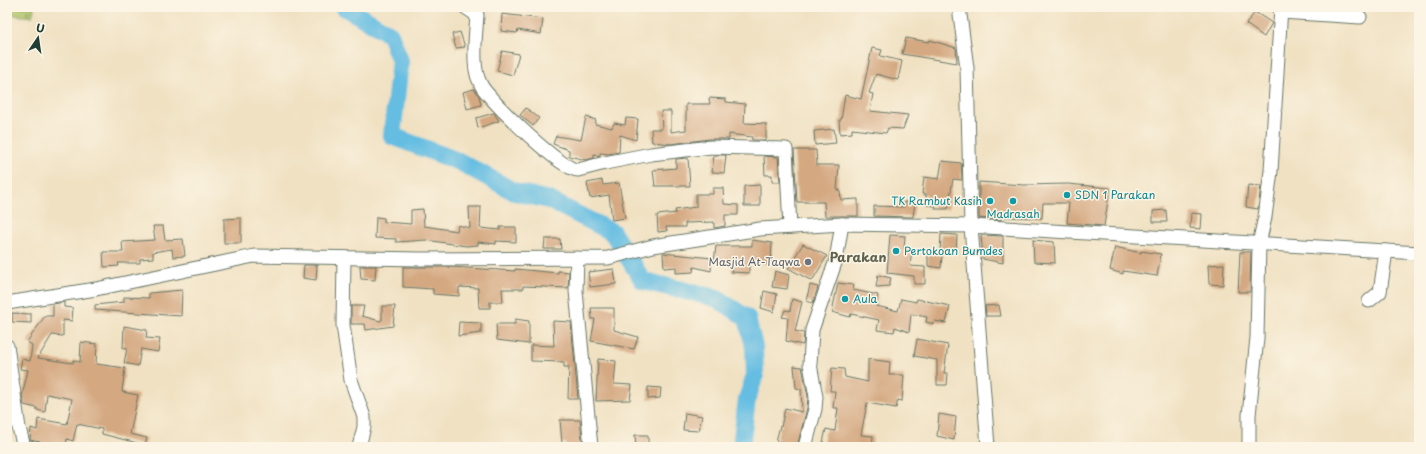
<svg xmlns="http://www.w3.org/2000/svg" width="1426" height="454" viewBox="0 0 1426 454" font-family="'Playpen Sans',sans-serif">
  <defs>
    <pattern id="cemetery-stones" width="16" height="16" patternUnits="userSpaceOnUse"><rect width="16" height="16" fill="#b0c56a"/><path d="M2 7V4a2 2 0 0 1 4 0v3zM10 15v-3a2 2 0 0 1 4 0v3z" fill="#8fa158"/></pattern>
  </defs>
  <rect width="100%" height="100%" fill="#fcf5e5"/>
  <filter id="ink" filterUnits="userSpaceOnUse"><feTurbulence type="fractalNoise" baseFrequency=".025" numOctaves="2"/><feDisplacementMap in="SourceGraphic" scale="8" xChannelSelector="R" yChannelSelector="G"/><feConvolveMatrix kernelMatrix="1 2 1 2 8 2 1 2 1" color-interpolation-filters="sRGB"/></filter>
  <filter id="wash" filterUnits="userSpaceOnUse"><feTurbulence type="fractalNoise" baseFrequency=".012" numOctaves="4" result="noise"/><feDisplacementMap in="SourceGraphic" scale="16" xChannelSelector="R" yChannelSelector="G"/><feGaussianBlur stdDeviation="0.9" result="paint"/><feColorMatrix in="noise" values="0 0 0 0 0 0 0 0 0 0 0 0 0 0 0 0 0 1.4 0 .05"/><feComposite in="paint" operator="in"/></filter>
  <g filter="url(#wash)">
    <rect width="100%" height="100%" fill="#f0e1c2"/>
    <polygon fill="url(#cemetery-stones)" stroke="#68814f" points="7,7 33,7 34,8 32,17 7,14"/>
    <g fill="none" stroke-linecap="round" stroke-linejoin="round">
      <polyline stroke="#65bde2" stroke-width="18" points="344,7 390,34 400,61 392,136 460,162 515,192 549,200 612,232 643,281 716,298 747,318 754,347 755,375 747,399 741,447"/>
    </g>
    <g id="blocks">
      <g fill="#d4a881">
        <polygon points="1255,12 1272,23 1264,37 1246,24"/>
        <polygon points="502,14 543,19 541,34 518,30 517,33 501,31"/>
        <polygon points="460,32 465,47 456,48 452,34"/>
        <polygon points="906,38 929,42 930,40 956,48 957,63 902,54"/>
        <polygon points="872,48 882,50 880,56 902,61 898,80 876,74 869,93 873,94 870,111 908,115 903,129 888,128 886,133 852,129 852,133 840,134 839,120 841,120 845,95 861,99"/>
        <polygon points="502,51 519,54 513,75 497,71"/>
        <polygon points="474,89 479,96 481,105 467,109 463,92"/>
        <polygon points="709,98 726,99 726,102 745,104 744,123 766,124 766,140 752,140 752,137 729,134 729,139 710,139 671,144 652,142 651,129 662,129 661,111 671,111 671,132 686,130 686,104 710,104"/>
        <polygon points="526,108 539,118 533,126 520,115"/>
        <polygon points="494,113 499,121 478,128 476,118"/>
        <polygon points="586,117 596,120 595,124 612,128 614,123 625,125 626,118 638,119 636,140 620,135 619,152 609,154 600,153 600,156 594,154 594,158 586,160 569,156 569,150 553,144 556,136 581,140"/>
        <polygon points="834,129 836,143 815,145 814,131"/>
        <polygon points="794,150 816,150 817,165 839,165 837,190 840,190 841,200 858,199 858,216 825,216 824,202 797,202"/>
        <polygon points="714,155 726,155 724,173 712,172"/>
        <polygon points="764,156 778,157 780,182 772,182 772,175 765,175"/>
        <polygon points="688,158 690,186 655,186 653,170 676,168 676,159"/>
        <polygon points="942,161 961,163 962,180 953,179 948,209 935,209 936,206 926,205 926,194 922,194 924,177 939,179"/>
        <polygon points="602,180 603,185 619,183 625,218 612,220 609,195 590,198 587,183"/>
        <polygon points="979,182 1024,185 1068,184 1110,188 1104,226 1067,223 1069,203 1043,203 1042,218 1001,217 1001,220 979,218"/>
        <polygon points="760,185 760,206 744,206 744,186"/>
        <polygon points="1248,185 1261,186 1258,209 1246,207"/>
        <polygon points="713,188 723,188 724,204 738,205 738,215 725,215 725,226 714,228 714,222 685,223 685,227 666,227 667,231 658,232 657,215 676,213 675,210 696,207 696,194 713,194"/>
        <polygon points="904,202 915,202 913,217 874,216 874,206 904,207"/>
        <polygon points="469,207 481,207 480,228 500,230 500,227 516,227 516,242 496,241 496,244 478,242 478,245 466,246 426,240 396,242 396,239 375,238 376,217 384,218 384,222 411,224 411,210 423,209 424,226 457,231 458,225 470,228"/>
        <polygon points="1166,210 1167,222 1153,222 1153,211"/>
        <polygon points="1191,213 1202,214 1201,229 1190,228"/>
        <polygon points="241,218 241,243 224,243 224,219"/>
        <polygon points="153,226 163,226 165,240 183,239 185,256 173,257 172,249 153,252 153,258 140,259 140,263 118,263 119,266 104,267 103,252 123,252 122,242 155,240"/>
        <polygon points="941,234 957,235 956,252 940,252"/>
        <polygon points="890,235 905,236 904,249 912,250 910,266 925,267 925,284 914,284 914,276 887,273"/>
        <polygon points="981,235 1003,236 1003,263 983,259"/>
        <polygon points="545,239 560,239 561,249 544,249"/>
        <polygon points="752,240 772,243 771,264 749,262 749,273 731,272 731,264 714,262 716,246 752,246"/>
        <polygon points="1033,240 1054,242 1055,263 1034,262"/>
        <polygon points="803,244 827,256 812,281 788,268"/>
        <polygon points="1115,247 1141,253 1141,251 1161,254 1157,276 1123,271 1123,274 1110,270"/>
        <polygon points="1240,252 1251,252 1250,292 1238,292"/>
        <polygon points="663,253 712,258 711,271 694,267 693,272 676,273 676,267 664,268"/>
        <polygon points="928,253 942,255 941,268 928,266"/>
        <polygon points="1224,264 1223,285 1209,284 1208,265"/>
        <polygon points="304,265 317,265 316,280 303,278"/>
        <polygon points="360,266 376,266 375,280 361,279"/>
        <polygon points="403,267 451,267 515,271 515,269 558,273 558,271 569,272 568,288 523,286 523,289 502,289 503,302 490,302 490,308 479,308 478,288 459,287 459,296 433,294 433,289 403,287"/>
        <polygon points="614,269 616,284 590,287 588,272"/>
        <polygon points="775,271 789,275 787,289 772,287"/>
        <polygon points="878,275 891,278 889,286 876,287"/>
        <polygon points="838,283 854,285 853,290 878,295 876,306 898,311 901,299 916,302 917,299 950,306 946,323 935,321 934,324 926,322 927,317 911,314 909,332 895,327 894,332 877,330 879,320 851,314 850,317 832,312"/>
        <polygon points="810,285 818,287 813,303 806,301"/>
        <polygon points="182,290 181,316 95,310 95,305 124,302 124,297 149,298 149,293"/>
        <polygon points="764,291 777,294 774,312 761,308"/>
        <polygon points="792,299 802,302 795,331 804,333 803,345 786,341 788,318 782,317 785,310 790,311"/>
        <polygon points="64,302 64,307 73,308 72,321 63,320 63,336 52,335 38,358 73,363 73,360 80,362 81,342 97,344 96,364 125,368 122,392 138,395 130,434 147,438 145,445 102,434 102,429 77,424 73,441 67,439 66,446 50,442 49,447 39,447 40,442 30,440 31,428 37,430 38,419 67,424 72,399 47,394 45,412 37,410 37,408 24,405 22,396 28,370 20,369 22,359 30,361 32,345 27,342 45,316 53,316 53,304"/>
        <polygon points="999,305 1001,316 986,316 985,306"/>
        <polygon points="351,306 364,306 362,316 380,321 382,320 382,306 395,306 393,326 366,330 365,324 351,324"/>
        <polygon points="591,308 614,308 614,330 638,337 634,349 591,341 595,319 592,319"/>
        <polygon points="12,313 31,314 31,323 12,322"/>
        <polygon points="515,319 529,321 529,344 497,340 496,324 515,324"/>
        <polygon points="553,321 571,322 578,399 568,399 569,367 564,367 564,362 531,361 531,345 554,346"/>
        <polygon points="459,322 481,323 481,333 458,336"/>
        <polygon points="124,326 147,330 146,338 160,339 158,352 141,349 138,366 124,363 127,348 123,348"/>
        <polygon points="917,339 948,345 944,373 948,373 947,385 937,385 937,360 914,356"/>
        <polygon points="598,359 616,361 614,384 632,385 630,400 596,401"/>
        <polygon points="868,359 890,362 889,375 904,375 902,401 898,400 896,408 867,403 861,435 873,436 872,447 822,447 826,429 835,431 838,408 833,408 835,391 830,391 832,368 844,369 845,377 868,382"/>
        <polygon points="794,366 802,367 808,397 807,408 797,447 784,447 784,444 776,441 780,426 781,427 785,408 802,412 801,389 796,388"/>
        <polygon points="648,387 661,388 660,398 648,399"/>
        <polygon points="685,413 702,416 699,431 683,430"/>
        <polygon points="939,414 956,417 954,440 937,436"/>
        <polygon points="560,420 580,420 583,447 566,447 566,443 562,443"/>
        <polygon points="635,435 648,435 648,447 636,447"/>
      </g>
    </g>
  </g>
  <g filter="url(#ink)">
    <use href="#blocks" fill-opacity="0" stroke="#687666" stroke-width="1"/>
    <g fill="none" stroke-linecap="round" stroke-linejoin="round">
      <g stroke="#687666" stroke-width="15">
        <g id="minor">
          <path d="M465,7L477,15C476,32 473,53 476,70C477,77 481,87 486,92C498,107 562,171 578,170L605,163L651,154L711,147L786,149L790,227"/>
          <polyline points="959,7 967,68 971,226 988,447"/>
          <polyline points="1281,12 1360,17"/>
          <polyline points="344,258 343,325 351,380 364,417 364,427 359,447"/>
          <polyline points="577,258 576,291 591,447"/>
          <polyline points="1369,301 1380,292 1386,251"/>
          <polyline points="7,303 96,289 254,256 420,259 608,258 653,246 760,229 842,224 971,226 1419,253"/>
          <polyline points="7,346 19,428 24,447"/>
          <polyline points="805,447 815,409 816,397 810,364 812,330 836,260 842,224"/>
          <polyline points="1249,447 1249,415 1257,338 1259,244 1265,217 1271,171 1281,7"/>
        </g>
      </g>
      <use href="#minor" stroke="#fff" stroke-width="13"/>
    </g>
  </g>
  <g fill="#0f9aa8" stroke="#fcf5e5" stroke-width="1.5">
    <circle cx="1067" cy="195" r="4"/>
    <circle cx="990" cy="201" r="4"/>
    <circle cx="1013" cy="201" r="4"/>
    <circle cx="896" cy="251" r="4"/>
    <circle cx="845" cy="299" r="4"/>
  </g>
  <circle fill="#6b7280" stroke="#fcf5e5" stroke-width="1.5" cx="808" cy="262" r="4"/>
  <g text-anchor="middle" stroke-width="3" stroke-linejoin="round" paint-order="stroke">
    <g font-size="11" fill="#0d838f" stroke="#fcf5e5" text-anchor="start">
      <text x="1075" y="199">SDN 1 Parakan</text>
      <text x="982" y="205" text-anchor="end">TK Rambut Kasih</text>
      <text x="1013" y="218" text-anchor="middle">Madrasah</text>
      <text x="904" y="255">Pertokoan Bumdes</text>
      <text x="853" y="303">Aula</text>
    </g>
    <g font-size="11" fill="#5b616d" stroke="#fcf5e5" text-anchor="end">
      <text x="800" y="266">Masjid At-Taqwa</text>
    </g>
    <g font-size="13" font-weight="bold" fill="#5e624f" stroke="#fcf5e5">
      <text x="858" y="262">Parakan</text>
    </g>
  </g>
  <rect width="1426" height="454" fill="none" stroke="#fcf5e5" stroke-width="24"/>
  <g transform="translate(38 38) rotate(13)" stroke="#fcf5e5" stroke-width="3" paint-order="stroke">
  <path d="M0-3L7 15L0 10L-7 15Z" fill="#1f3d34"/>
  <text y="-6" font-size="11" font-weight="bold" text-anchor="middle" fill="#1f3d34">U</text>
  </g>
</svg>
